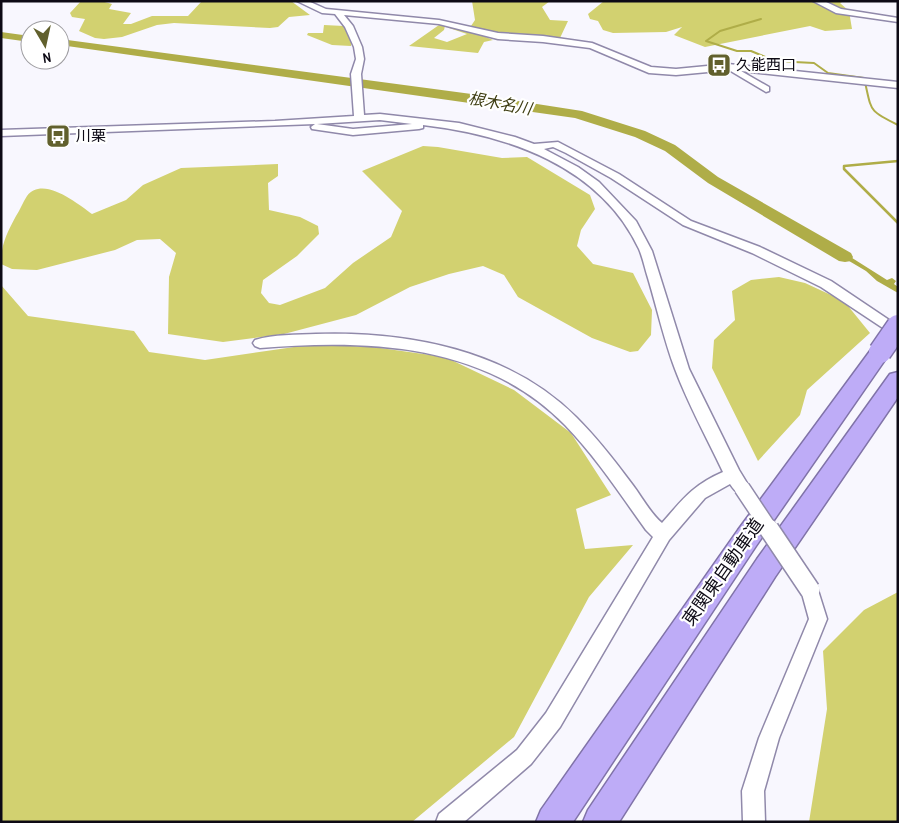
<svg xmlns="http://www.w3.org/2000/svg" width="899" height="823" viewBox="0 0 899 823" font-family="'Archivo Narrow','Noto Sans JP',sans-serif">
  <rect width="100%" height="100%" fill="#f8f7fe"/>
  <g fill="#d2d170">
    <polygon points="81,1 101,1 112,4 109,9 131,13 123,24 131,24 152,16 188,16 202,1 291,1 310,15 289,17 278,27 270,28 174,23 157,25 122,37 104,39 95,38 79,31 85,19 72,17 70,13"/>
    <polygon points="472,1 550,1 542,7 550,20 568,21 560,38 505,35 471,26 475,20"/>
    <polygon points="604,1 844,1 840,3 849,11 852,29 825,31 810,26 705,47 674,35 682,27 666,32 613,33 603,30 598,21 590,19 588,14"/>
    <polygon points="324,25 344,26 352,39 351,46 332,45 307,35 308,33 323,33"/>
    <polygon points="439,25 445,26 444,30 434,38 447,42 467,34 449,28 451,26 466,29 493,40 484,42 478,53 409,46"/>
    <path d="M423,146L438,147L502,158L527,157L590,195L595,209L581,230L577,246L593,264L633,273L652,310L651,335L638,351L630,352L592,338L545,312L518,297L504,275L483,266L449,274L410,287L356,315L284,334L223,342L168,334L169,277L176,253L160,239L137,240L115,250L37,270L12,269L1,264C1,244 7,233 16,216C20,210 23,202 27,196C43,175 78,204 92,214L126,200L143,185L181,168L278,164V176L268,183L269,210L300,217L318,226L319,234L297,256L263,280L261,293L269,303L280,305L325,288L353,263L391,237L402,211L362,171Z"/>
    <polygon points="779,277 805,283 844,301 870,333 807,390 800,415 758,461 712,368 714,340 735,320 732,291 751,280"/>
    <polygon points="1,285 28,316 134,331 149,352 205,360 315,344 373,347 445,357 514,390 571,433 611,495 576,509 585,549 633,545 589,597 514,737 412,822 1,822"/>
    <polygon points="898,592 898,822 809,822 827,709 823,651 864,610"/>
  </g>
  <polygon fill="#afad48" points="817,242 830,244 887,280 892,278 896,281 894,284 898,287 898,293 877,281 866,271"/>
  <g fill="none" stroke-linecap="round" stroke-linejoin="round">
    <path stroke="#afad48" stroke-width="2" d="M761,19L720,31L706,41L737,51H751L775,61L814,63L828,73L864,78C872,111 867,110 898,125"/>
    <polyline stroke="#afad48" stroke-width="2.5" points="898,161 844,166 844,169 898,223"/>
    <g fill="#afad48" fill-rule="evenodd">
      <polygon points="1,32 30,36 30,42 1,38"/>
      <polygon points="60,39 479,95 582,111 645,131 675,145 718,177 851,253 853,257 851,261 845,262 839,261 708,183 665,151 635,137 575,118 60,45"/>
    </g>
    <g stroke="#9089aa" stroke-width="3">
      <g id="minor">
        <path d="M297,1H308L326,9L439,20L498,33L543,36L592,43L651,67L676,69L728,64L898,82V88L741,71L769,87V91L766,92L729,70L676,75L649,73L590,48L543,42L498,39L439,24L344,15L353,26L362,47L364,59L361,74L364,115L380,114L459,123L515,137L534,144L558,142L619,174L691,221L760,247L831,281L898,326V338L821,287L752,253L683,225L611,178L566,153L553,147L544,149L578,167L599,182L636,221L652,251L689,369L739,470L750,488L748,493C738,496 735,491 730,484L705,498L669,540L560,727L531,764L464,822H436L439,814L517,750L546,713L653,537L646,530C620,494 596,457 565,425C485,343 367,339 260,348L255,346L253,343L255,340C274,334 296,335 316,334C408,331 509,350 576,417C597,438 615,461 632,484C642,497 650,513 662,523C683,499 693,485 723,472C707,438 688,404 675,369C664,340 657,308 648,278C645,269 643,258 639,249C600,166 508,135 423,125V128L419,129L353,135L312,129L311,127L315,124L1,136V130L275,121L354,116L351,74L356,59L354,47L345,27L335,14L322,13ZM380,120L412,124L353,129L317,124Z"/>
        <polygon points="813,1 824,1 841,9 898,18 898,22 836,13"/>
        <polygon points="810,581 816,584 827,619 779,738 764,791 765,822 743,822 742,791 759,738 809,619 801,590 804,584"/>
      </g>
    </g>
    <g stroke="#8073a8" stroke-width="3">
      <g id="highway">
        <polygon points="880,344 887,347 890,352 887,357 756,546 573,822 536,822 541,810 738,530 873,347"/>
        <polygon points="898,372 898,397 775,577 619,822 583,822 588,810 757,559 890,374"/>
      </g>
    </g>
    <use href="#minor" fill="#fff" fill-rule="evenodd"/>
    <use href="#highway" fill="#beacf7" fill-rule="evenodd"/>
    <g stroke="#9089aa" stroke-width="18" stroke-linecap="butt">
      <polyline id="minor-bridge-far1" points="742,488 770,530"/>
    </g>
    <g stroke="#9089aa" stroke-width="22" stroke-linecap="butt">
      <polyline id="minor-bridge" points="769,529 810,590"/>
    </g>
    <g stroke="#8073a8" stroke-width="25" stroke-linecap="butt">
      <polyline id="highway-bridge" points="880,352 898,326"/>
    </g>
    <use href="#minor-bridge-far1" stroke="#fff" stroke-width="15"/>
    <use href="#minor-bridge" stroke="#fff" stroke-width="19"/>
    <use href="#highway-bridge" stroke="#beacf7" stroke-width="22"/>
  </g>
  <defs>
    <g id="bus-square" transform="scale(1.25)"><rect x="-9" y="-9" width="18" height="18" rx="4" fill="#61602d" stroke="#fff"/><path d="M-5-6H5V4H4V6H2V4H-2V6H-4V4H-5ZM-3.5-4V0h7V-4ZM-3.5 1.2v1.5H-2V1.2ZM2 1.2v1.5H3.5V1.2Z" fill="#fff"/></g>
  </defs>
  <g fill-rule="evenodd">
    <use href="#bus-square" x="719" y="65"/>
    <use href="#bus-square" x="58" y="136"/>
  </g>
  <g text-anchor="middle" stroke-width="4.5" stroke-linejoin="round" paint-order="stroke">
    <g font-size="15" fill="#0d0a15" stroke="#fff" text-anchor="start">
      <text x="736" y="70">久能西口</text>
      <text x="76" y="141">川栗</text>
    </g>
    <g font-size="16" font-style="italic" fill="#3e3d12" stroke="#fff">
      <text transform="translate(500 103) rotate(10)" y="6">根木名川</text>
    </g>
    <g font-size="18" fill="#0d0a15" stroke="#fff">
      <text transform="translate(723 572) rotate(-55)" y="6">東関東自動車道</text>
    </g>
  </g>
  <rect width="899" height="823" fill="none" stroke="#0d0a15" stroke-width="5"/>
  <g transform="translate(45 45) rotate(171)"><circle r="24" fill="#ffffff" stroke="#9e9da1"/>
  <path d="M0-4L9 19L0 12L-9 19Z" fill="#61602d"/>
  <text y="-8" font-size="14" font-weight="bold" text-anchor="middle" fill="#0d0a15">N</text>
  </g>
</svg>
